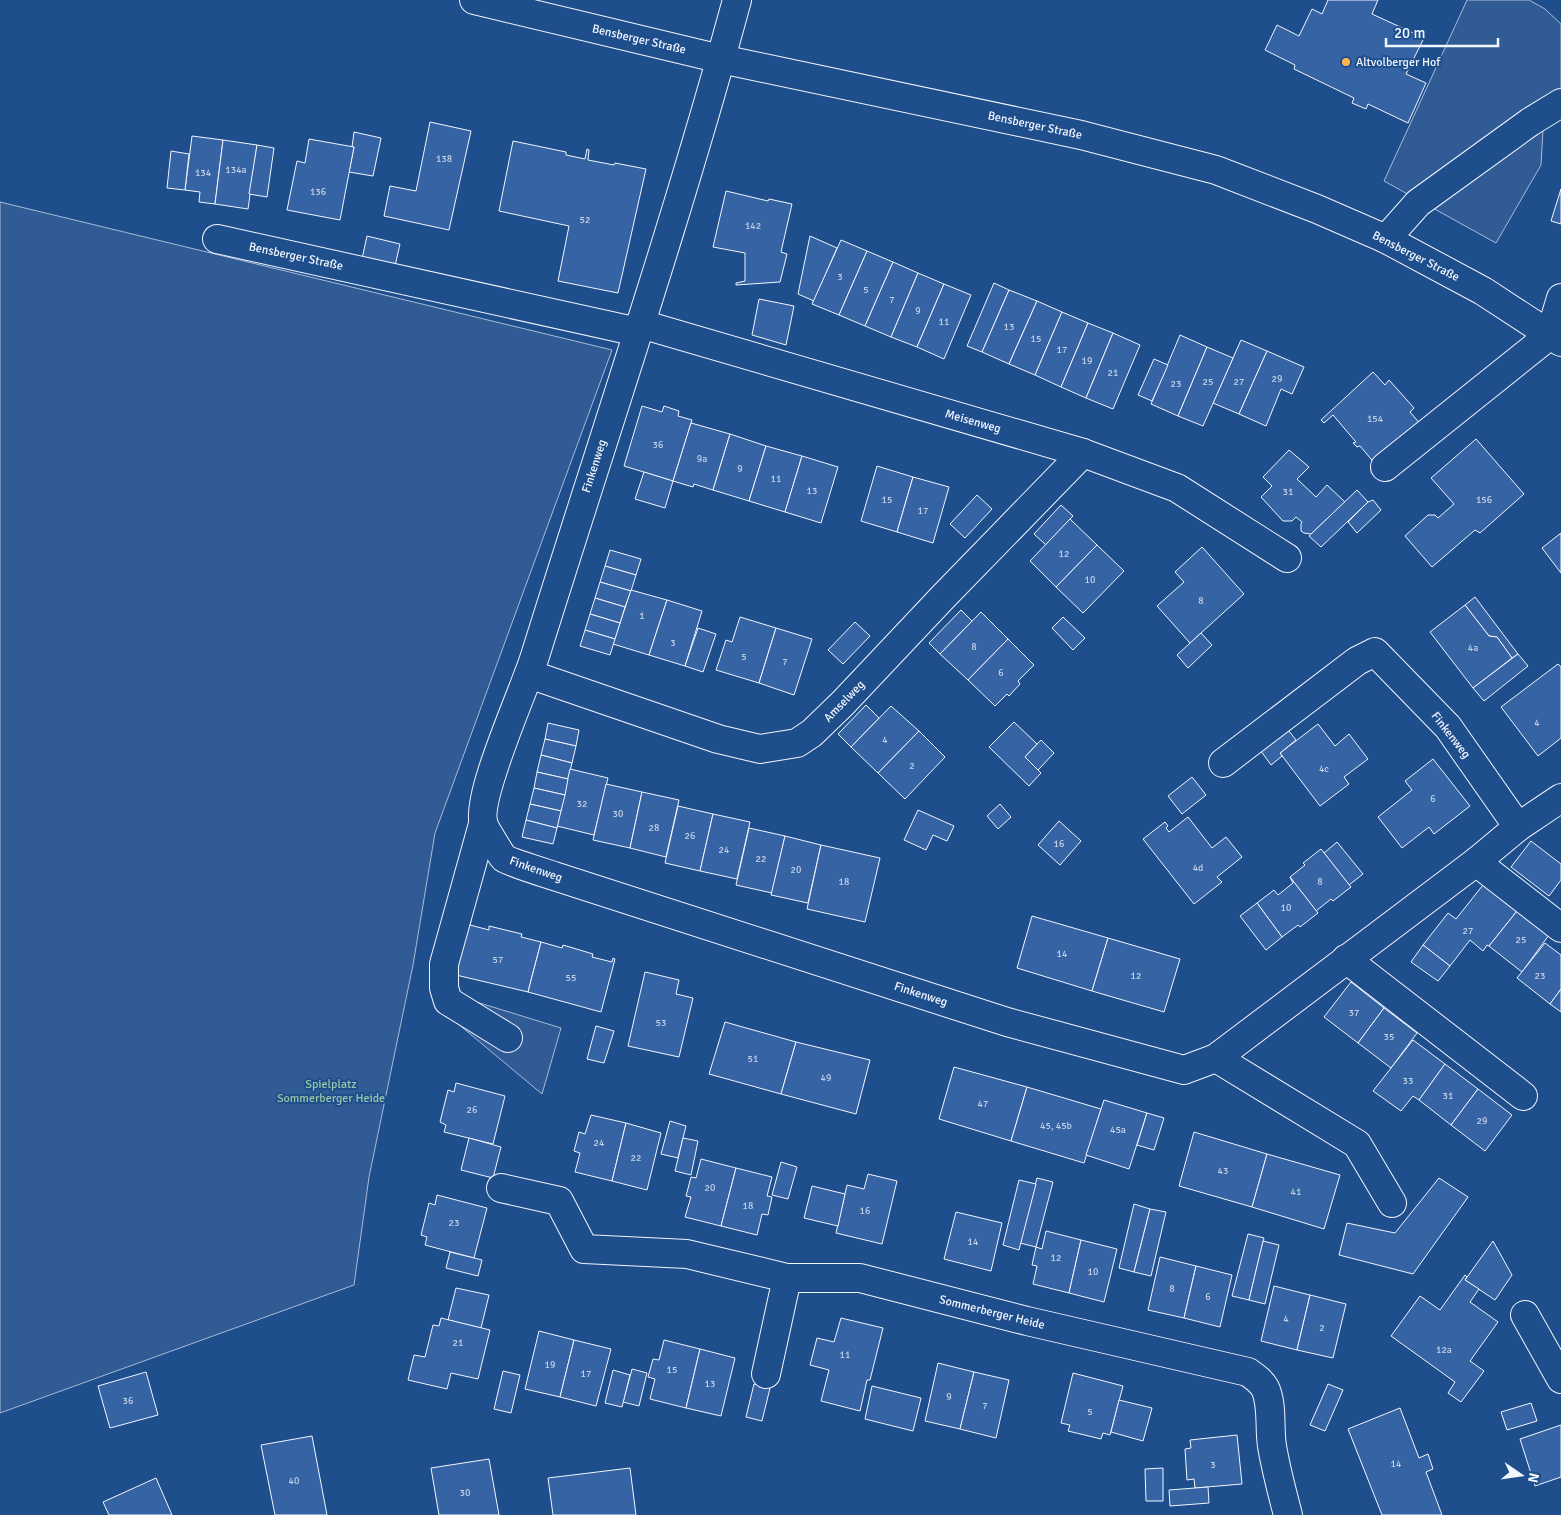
<svg xmlns="http://www.w3.org/2000/svg" width="1561" height="1515" viewBox="0 0 1561 1515" font-family="Signika,sans-serif">
  <rect width="100%" height="100%" fill="#1f4e8c"/>
  <g fill="#305b95" stroke="#a8bbd7">
    <polygon points="1467,0 1529,0 1545,9 1561,24 1561,115 1543,129 1541,165 1496,243 1384,181"/>
    <polygon points="0,202 612,350 435,833 413,965 369,1177 354,1285 0,1413"/>
    <polygon points="470,1000 561,1028 542,1094 457,1023"/>
  </g>
  <g fill="#3563a3" stroke="#f2f6ff">
    <polygon points="1328,0 1378,0 1372,14 1424,38 1406,74 1426,83 1408,123 1368,104 1366,109 1352,103 1354,98 1294,69 1295,65 1265,50 1277,25 1299,36 1312,9 1322,14"/>
    <polygon points="430,122 471,131 449,230 384,216 390,186 416,191"/>
    <polygon points="354,132 381,138 373,176 349,172 354,147 352,147"/>
    <polygon points="192,136 223,140 215,204 199,202 200,192 185,190"/>
    <polygon points="309,139 354,147 340,220 287,210 297,161 305,163"/>
    <polygon points="223,140 257,145 248,209 215,204"/>
    <polygon points="513,141 566,152 566,155 585,159 587,149 589,150 588,160 614,165 615,163 646,169 618,293 558,281 569,226 499,211"/>
    <polygon points="257,145 274,148 267,197 249,194"/>
    <polygon points="171,151 189,154 185,190 167,188"/>
    <polygon points="1561,189 1561,224 1551,221"/>
    <polygon points="726,191 768,201 769,199 792,204 781,252 787,254 780,282 736,285 736,283 745,281 745,253 713,247"/>
    <polygon points="367,236 400,244 395,266 362,259"/>
    <polygon points="810,236 837,248 814,301 798,294"/>
    <polygon points="841,240 867,251 839,315 812,304"/>
    <polygon points="867,251 893,262 865,326 839,315"/>
    <polygon points="893,262 918,273 891,337 865,326"/>
    <polygon points="918,273 944,284 917,347 891,337"/>
    <polygon points="994,283 1009,290 982,352 967,346"/>
    <polygon points="944,284 971,295 944,359 917,347"/>
    <polygon points="1009,290 1037,301 1009,364 982,352"/>
    <polygon points="759,299 794,306 786,345 752,335"/>
    <polygon points="1037,301 1062,312 1035,375 1009,364"/>
    <polygon points="1062,312 1088,323 1061,387 1035,375"/>
    <polygon points="1088,323 1113,333 1086,398 1061,387"/>
    <polygon points="1113,333 1140,345 1113,409 1086,398"/>
    <polygon points="1180,335 1207,347 1178,416 1151,404"/>
    <polygon points="1241,340 1267,351 1239,414 1213,403"/>
    <polygon points="1207,347 1233,358 1203,426 1178,416"/>
    <polygon points="1267,351 1304,367 1292,394 1281,389 1266,426 1239,414"/>
    <polygon points="1154,359 1168,365 1152,401 1138,395"/>
    <polygon points="1373,372 1385,385 1389,380 1414,408 1410,412 1422,426 1377,466 1360,446 1357,447 1353,443 1356,442 1333,415 1324,423 1321,420"/>
    <polygon points="642,406 662,412 664,406 679,411 678,416 692,420 673,481 624,466"/>
    <polygon points="691,423 730,434 713,490 694,484 693,487 673,481"/>
    <polygon points="730,434 766,446 749,501 713,490"/>
    <polygon points="1476,439 1524,494 1480,533 1475,530 1432,567 1405,536 1428,515 1435,515 1438,518 1454,504 1431,478"/>
    <polygon points="766,446 802,456 785,512 749,501"/>
    <polygon points="1289,450 1309,467 1297,479 1316,497 1327,485 1345,502 1311,534 1304,533 1301,531 1301,524 1302,522 1296,517 1292,521 1283,521 1261,497 1272,486 1263,477"/>
    <polygon points="802,456 838,467 821,523 785,512"/>
    <polygon points="877,466 913,477 897,532 861,521"/>
    <polygon points="644,472 673,481 665,508 635,499"/>
    <polygon points="913,477 949,487 933,543 897,532"/>
    <polygon points="1357,490 1368,502 1321,547 1309,536"/>
    <polygon points="977,495 992,509 965,538 950,524"/>
    <polygon points="1373,500 1381,510 1357,533 1348,522 1368,502"/>
    <polygon points="1061,505 1073,516 1046,545 1034,534"/>
    <polygon points="1070,519 1097,545 1056,587 1030,561"/>
    <polygon points="1561,533 1561,573 1542,548"/>
    <polygon points="1097,545 1124,571 1083,613 1056,587"/>
    <polygon points="1202,547 1244,594 1190,643 1157,606 1184,582 1175,572"/>
    <polygon points="610,550 641,559 636,575 605,566"/>
    <polygon points="605,566 636,575 631,591 600,582"/>
    <polygon points="600,582 631,591 625,607 595,598"/>
    <polygon points="631,590 667,600 649,655 613,644"/>
    <polygon points="1475,597 1518,654 1512,658 1497,637 1489,636 1465,605"/>
    <polygon points="595,598 625,607 620,623 590,614"/>
    <polygon points="667,600 702,611 685,666 649,655"/>
    <polygon points="1465,605 1489,636 1497,637 1512,658 1473,688 1430,632"/>
    <polygon points="961,610 972,621 940,654 929,643"/>
    <polygon points="981,612 1008,639 968,680 940,654"/>
    <polygon points="590,614 620,623 615,639 585,630"/>
    <polygon points="740,617 776,628 759,683 716,670 726,640 732,642"/>
    <polygon points="1063,617 1085,638 1073,650 1052,628"/>
    <polygon points="855,622 870,636 843,664 828,650"/>
    <polygon points="698,628 716,634 703,672 685,666"/>
    <polygon points="776,628 812,639 794,695 759,683"/>
    <polygon points="585,630 615,639 610,655 580,646"/>
    <polygon points="1201,633 1212,645 1188,668 1177,655"/>
    <polygon points="1008,639 1034,665 1018,681 1020,684 1009,696 1007,694 995,706 968,680"/>
    <polygon points="1518,654 1528,666 1484,701 1473,688"/>
    <polygon points="1558,664 1561,667 1561,738 1538,756 1501,707"/>
    <polygon points="866,705 879,718 851,747 838,734"/>
    <polygon points="891,706 919,731 878,773 851,747"/>
    <polygon points="1014,722 1037,744 1025,757 1041,773 1029,786 989,747"/>
    <polygon points="548,723 579,730 576,746 545,739"/>
    <polygon points="1318,724 1335,746 1349,734 1368,759 1344,777 1349,784 1320,806 1280,753"/>
    <polygon points="1285,726 1296,740 1280,753 1282,756 1271,765 1258,747"/>
    <polygon points="919,731 945,757 905,799 878,773"/>
    <polygon points="545,739 576,746 572,763 541,755"/>
    <polygon points="1041,740 1054,753 1038,770 1025,757"/>
    <polygon points="541,755 572,763 568,779 537,772"/>
    <polygon points="1433,759 1470,806 1434,834 1429,827 1402,848 1378,817 1412,790 1405,781"/>
    <polygon points="570,769 608,778 594,835 557,826"/>
    <polygon points="537,772 568,779 565,795 534,788"/>
    <polygon points="1192,777 1206,795 1182,814 1168,796"/>
    <polygon points="606,784 642,792 630,848 593,840"/>
    <polygon points="534,788 565,795 561,811 530,804"/>
    <polygon points="642,792 679,800 666,857 630,848"/>
    <polygon points="530,804 561,811 557,828 526,820"/>
    <polygon points="1000,804 1011,817 998,829 987,816"/>
    <polygon points="678,806 713,814 700,871 665,863"/>
    <polygon points="918,810 954,826 947,841 933,835 926,850 904,840"/>
    <polygon points="713,814 750,822 737,879 700,871"/>
    <polygon points="1188,817 1212,848 1226,837 1242,857 1217,877 1222,882 1194,904 1143,839 1165,822 1168,826 1166,828 1169,832"/>
    <polygon points="526,820 557,828 553,844 522,837"/>
    <polygon points="1059,821 1081,841 1060,865 1038,845"/>
    <polygon points="749,828 785,836 772,893 736,885"/>
    <polygon points="785,836 821,845 808,903 771,895"/>
    <polygon points="1531,841 1561,864 1561,880 1549,896 1511,867"/>
    <polygon points="1337,842 1363,874 1349,885 1324,853"/>
    <polygon points="821,845 880,858 865,922 807,909"/>
    <polygon points="1321,849 1351,887 1333,901 1331,899 1316,911 1290,877 1305,865 1303,863"/>
    <polygon points="1290,877 1318,913 1300,927 1298,925 1282,937 1257,903 1274,890 1278,895 1293,883"/>
    <polygon points="1483,885 1517,911 1489,946 1487,945 1483,951 1470,940 1450,966 1423,945 1448,913 1456,919"/>
    <polygon points="1257,903 1282,937 1266,950 1240,916"/>
    <polygon points="1517,911 1549,935 1522,972 1489,946"/>
    <polygon points="1032,916 1108,938 1092,991 1017,968"/>
    <polygon points="469,921 471,921 470,925 489,930 489,926 522,934 521,937 541,942 528,992 456,975"/>
    <polygon points="1108,938 1180,959 1164,1012 1092,991"/>
    <polygon points="541,942 562,948 563,945 593,954 592,957 612,962 613,958 615,959 601,1012 528,992"/>
    <polygon points="1545,943 1561,955 1561,989 1550,1004 1517,978"/>
    <polygon points="1423,945 1450,966 1438,981 1411,962"/>
    <polygon points="645,972 679,980 676,994 693,998 679,1057 628,1046"/>
    <polygon points="1351,982 1384,1008 1358,1043 1324,1017"/>
    <polygon points="1561,989 1561,1012 1550,1004"/>
    <polygon points="1384,1008 1417,1033 1391,1068 1358,1043"/>
    <polygon points="725,1022 796,1042 781,1094 709,1074"/>
    <polygon points="596,1026 614,1031 604,1063 587,1059"/>
    <polygon points="1413,1040 1445,1064 1419,1100 1413,1096 1401,1111 1373,1091"/>
    <polygon points="796,1042 870,1060 856,1114 781,1094"/>
    <polygon points="1445,1064 1478,1089 1451,1125 1419,1100"/>
    <polygon points="954,1067 1027,1087 1011,1141 939,1119"/>
    <polygon points="456,1083 505,1096 493,1144 444,1132 446,1125 440,1122 448,1090 454,1092"/>
    <polygon points="1027,1087 1101,1109 1084,1163 1011,1141"/>
    <polygon points="1478,1089 1512,1115 1485,1151 1451,1125"/>
    <polygon points="1104,1100 1147,1113 1129,1169 1086,1155"/>
    <polygon points="1147,1113 1164,1118 1154,1150 1137,1145"/>
    <polygon points="591,1115 626,1123 612,1181 575,1172 580,1153 574,1151 579,1132 585,1134"/>
    <polygon points="670,1121 686,1126 678,1158 661,1154"/>
    <polygon points="626,1123 661,1133 647,1190 612,1181"/>
    <polygon points="1194,1132 1267,1154 1252,1207 1179,1186"/>
    <polygon points="469,1138 501,1147 493,1178 461,1170"/>
    <polygon points="683,1138 698,1141 691,1175 675,1171"/>
    <polygon points="1267,1154 1340,1175 1324,1229 1252,1207"/>
    <polygon points="701,1159 736,1168 721,1226 685,1217 691,1197 686,1196 691,1177 696,1178"/>
    <polygon points="781,1162 797,1167 788,1199 772,1195"/>
    <polygon points="736,1168 772,1177 767,1196 772,1197 768,1215 762,1214 757,1235 721,1226"/>
    <polygon points="868,1174 897,1181 882,1244 836,1233 847,1185 864,1189"/>
    <polygon points="1037,1178 1053,1182 1036,1247 1020,1243"/>
    <polygon points="1439,1178 1468,1197 1413,1274 1339,1255 1347,1223 1395,1233"/>
    <polygon points="1019,1180 1036,1184 1019,1250 1003,1245"/>
    <polygon points="812,1186 845,1194 838,1226 804,1218"/>
    <polygon points="437,1195 487,1208 474,1258 425,1245 427,1237 421,1235 429,1203 435,1205"/>
    <polygon points="1134,1204 1150,1209 1134,1272 1119,1268"/>
    <polygon points="1150,1209 1166,1212 1151,1276 1134,1272"/>
    <polygon points="956,1212 1002,1223 991,1271 944,1259"/>
    <polygon points="1046,1231 1081,1240 1069,1293 1033,1284 1037,1266 1032,1265 1036,1247 1042,1249"/>
    <polygon points="1248,1234 1264,1238 1249,1300 1232,1296"/>
    <polygon points="1081,1240 1117,1249 1104,1302 1069,1293"/>
    <polygon points="1263,1241 1279,1245 1265,1304 1249,1300"/>
    <polygon points="1493,1241 1512,1275 1495,1300 1465,1280"/>
    <polygon points="450,1252 482,1260 478,1276 446,1268"/>
    <polygon points="1160,1257 1196,1266 1184,1318 1148,1310"/>
    <polygon points="1196,1266 1232,1275 1220,1327 1184,1318"/>
    <polygon points="1465,1275 1467,1277 1465,1280 1479,1289 1470,1302 1498,1322 1470,1361 1484,1371 1461,1402 1448,1393 1455,1382 1391,1336 1420,1296 1440,1310"/>
    <polygon points="1274,1286 1310,1295 1297,1350 1261,1341"/>
    <polygon points="456,1288 489,1295 481,1328 448,1320"/>
    <polygon points="1310,1295 1346,1304 1333,1358 1297,1350"/>
    <polygon points="441,1318 490,1330 478,1379 451,1373 447,1389 408,1380 414,1355 425,1357 433,1325 439,1326"/>
    <polygon points="841,1318 883,1328 870,1380 867,1380 860,1411 821,1401 829,1370 810,1365 817,1338 834,1342"/>
    <polygon points="539,1331 574,1340 560,1397 525,1389"/>
    <polygon points="574,1340 611,1349 596,1406 560,1397"/>
    <polygon points="664,1340 700,1349 686,1408 650,1399 655,1379 648,1377 653,1359 659,1360"/>
    <polygon points="700,1349 735,1358 721,1416 686,1408"/>
    <polygon points="938,1363 974,1372 960,1429 925,1421"/>
    <polygon points="632,1369 647,1373 639,1406 623,1402"/>
    <polygon points="613,1370 630,1375 622,1407 605,1403"/>
    <polygon points="503,1371 520,1375 511,1413 494,1409"/>
    <polygon points="146,1372 158,1415 110,1428 98,1386"/>
    <polygon points="974,1372 1009,1380 996,1438 960,1429"/>
    <polygon points="1073,1373 1123,1386 1110,1435 1103,1433 1101,1439 1068,1431 1070,1425 1061,1423"/>
    <polygon points="754,1384 770,1388 762,1421 746,1417"/>
    <polygon points="1328,1384 1343,1390 1325,1431 1310,1425"/>
    <polygon points="872,1386 921,1398 913,1431 865,1419"/>
    <polygon points="1119,1400 1152,1408 1143,1441 1111,1432"/>
    <polygon points="1531,1403 1537,1421 1507,1430 1501,1412"/>
    <polygon points="1400,1408 1419,1458 1428,1454 1433,1469 1426,1472 1442,1515 1382,1515 1348,1429"/>
    <polygon points="1561,1425 1561,1477 1535,1486 1520,1439"/>
    <polygon points="1237,1435 1242,1484 1195,1488 1194,1479 1187,1480 1185,1449 1191,1448 1190,1440"/>
    <polygon points="312,1436 327,1515 275,1515 261,1445"/>
    <polygon points="489,1459 499,1515 439,1515 431,1468"/>
    <polygon points="630,1468 636,1515 553,1515 548,1478"/>
    <polygon points="1163,1468 1163,1501 1146,1501 1145,1469"/>
    <polygon points="156,1478 172,1515 109,1515 103,1502"/>
    <polygon points="1208,1487 1209,1503 1170,1506 1169,1490"/>
  </g>
  <g fill="none" stroke-linecap="round" stroke-linejoin="round">
    <g stroke="#f2f6ff" stroke-width="30">
      <g id="minor">
        <path d="M737,0C677,221 603,438 535,656C525,689 474,799 484,825C485,829 501,855 504,858C509,862 545,873 554,876L1007,1022L1184,1070L1216,1058L1476,862L1518,827L1561,798"/>
        <polyline points="217,239 638,332"/>
        <polyline points="1386,239 1418,203 1530,122 1561,103"/>
        <polyline points="641,324 1083,453 1177,488 1287,558"/>
        <polyline points="1385,467 1550,335 1561,298"/>
        <polyline points="529,674 718,739 760,749 797,743 812,733 843,703 943,597 1083,453"/>
        <polyline points="1223,763 1357,661 1375,652 1448,727 1518,827"/>
        <polyline points="483,824 444,964 444,988 448,1001 508,1038"/>
        <polyline points="1476,862 1561,928"/>
        <polyline points="1346,959 1523,1096"/>
        <polyline points="1216,1058 1357,1144 1392,1203"/>
        <path d="M501,1188L559,1201L584,1249L687,1254L787,1278H860L1027,1321L1248,1372C1255,1377 1261,1381 1265,1388C1273,1405 1269,1428 1272,1446C1276,1470 1282,1492 1288,1515"/>
        <polyline points="1525,1315 1561,1379"/>
        <polyline points="766,1374 787,1278"/>
      </g>
    </g>
    <g stroke="#f2f6ff" stroke-width="30">
      <polyline id="major" points="474,0 721,59 1081,135 1216,170 1317,209 1386,239 1483,291 1561,342"/>
    </g>
    <use href="#minor" stroke="#1f4e8c" stroke-width="28"/>
    <use href="#major" stroke="#1f4e8c" stroke-width="28"/>
  </g>
  <circle fill="#ffb74d" stroke="#1f4e8c" stroke-width="2" cx="1346" cy="62" r="5"/>
  <g text-anchor="middle" stroke-width="4" stroke-linejoin="round" paint-order="stroke">
    <g font-size="10" fill="#c3d1e8">
      <text x="444" y="162">138</text>
      <text x="236" y="173">134a</text>
      <text x="203" y="176">134</text>
      <text x="318" y="195">136</text>
      <text x="585" y="223">52</text>
      <text x="753" y="229">142</text>
      <text x="840" y="280">3</text>
      <text x="866" y="293">5</text>
      <text x="892" y="303">7</text>
      <text x="918" y="314">9</text>
      <text x="944" y="325">11</text>
      <text x="1009" y="330">13</text>
      <text x="1036" y="342">15</text>
      <text x="1062" y="353">17</text>
      <text x="1087" y="364">19</text>
      <text x="1113" y="376">21</text>
      <text x="1277" y="382">29</text>
      <text x="1208" y="385">25</text>
      <text x="1239" y="385">27</text>
      <text x="1176" y="387">23</text>
      <text x="1375" y="422">154</text>
      <text x="658" y="448">36</text>
      <text x="702" y="462">9a</text>
      <text x="740" y="472">9</text>
      <text x="776" y="482">11</text>
      <text x="812" y="494">13</text>
      <text x="1288" y="495">31</text>
      <text x="887" y="503">15</text>
      <text x="1484" y="503">156</text>
      <text x="923" y="514">17</text>
      <text x="1064" y="557">12</text>
      <text x="1090" y="583">10</text>
      <text x="1201" y="604">8</text>
      <text x="642" y="619">1</text>
      <text x="673" y="646">3</text>
      <text x="974" y="650">8</text>
      <text x="1473" y="651">4a</text>
      <text x="744" y="660">5</text>
      <text x="785" y="665">7</text>
      <text x="1001" y="676">6</text>
      <text x="1537" y="726">4</text>
      <text x="885" y="743">4</text>
      <text x="912" y="769">2</text>
      <text x="1324" y="772">4c</text>
      <text x="1433" y="802">6</text>
      <text x="582" y="807">32</text>
      <text x="618" y="817">30</text>
      <text x="654" y="831">28</text>
      <text x="690" y="839">26</text>
      <text x="1059" y="847">16</text>
      <text x="724" y="853">24</text>
      <text x="761" y="862">22</text>
      <text x="1198" y="871">4d</text>
      <text x="796" y="873">20</text>
      <text x="844" y="885">18</text>
      <text x="1320" y="885">8</text>
      <text x="1286" y="911">10</text>
      <text x="1468" y="934">27</text>
      <text x="1521" y="943">25</text>
      <text x="1062" y="957">14</text>
      <text x="498" y="963">57</text>
      <text x="1136" y="979">12</text>
      <text x="1540" y="979">23</text>
      <text x="571" y="981">55</text>
      <text x="1354" y="1016">37</text>
      <text x="661" y="1026">53</text>
      <text x="1389" y="1040">35</text>
      <text x="753" y="1062">51</text>
      <text x="826" y="1081">49</text>
      <text x="1408" y="1084">33</text>
      <text x="1448" y="1099">31</text>
      <text x="983" y="1107">47</text>
      <text x="472" y="1113">26</text>
      <text x="1482" y="1124">29</text>
      <text x="1056" y="1129">45, 45b</text>
      <text x="1118" y="1133">45a</text>
      <text x="599" y="1146">24</text>
      <text x="636" y="1161">22</text>
      <text x="1223" y="1174">43</text>
      <text x="710" y="1191">20</text>
      <text x="1296" y="1195">41</text>
      <text x="748" y="1209">18</text>
      <text x="865" y="1214">16</text>
      <text x="454" y="1226">23</text>
      <text x="973" y="1245">14</text>
      <text x="1056" y="1261">12</text>
      <text x="1093" y="1275">10</text>
      <text x="1172" y="1292">8</text>
      <text x="1208" y="1300">6</text>
      <text x="1286" y="1322">4</text>
      <text x="1322" y="1331">2</text>
      <text x="458" y="1346">21</text>
      <text x="1444" y="1353">12a</text>
      <text x="845" y="1358">11</text>
      <text x="550" y="1368">19</text>
      <text x="672" y="1373">15</text>
      <text x="586" y="1377">17</text>
      <text x="710" y="1387">13</text>
      <text x="949" y="1400">9</text>
      <text x="128" y="1404">36</text>
      <text x="985" y="1409">7</text>
      <text x="1090" y="1415">5</text>
      <text x="1396" y="1467">14</text>
      <text x="1213" y="1468">3</text>
      <text x="294" y="1484">40</text>
      <text x="465" y="1496">30</text>
    </g>
    <g font-size="12" fill="#f2f6ff" stroke="#1f4e8c">
      <text transform="translate(639 39) rotate(13)" y="4">Bensberger Straße</text>
      <text transform="translate(1035 125) rotate(12)" y="4">Bensberger Straße</text>
      <text transform="translate(296 256) rotate(12)" y="4">Bensberger Straße</text>
      <text transform="translate(1416 256) rotate(27)" y="4">Bensberger Straße</text>
      <text transform="translate(973 421) rotate(16)" y="4">Meisenweg</text>
      <text transform="translate(594 466) rotate(-72)" y="4">Finkenweg</text>
      <text transform="translate(844 701) rotate(-46)" y="4">Amselweg</text>
      <text transform="translate(1451 735) rotate(52)" y="4">Finkenweg</text>
      <text transform="translate(536 869) rotate(19)" y="4">Finkenweg</text>
      <text transform="translate(921 994) rotate(18)" y="4">Finkenweg</text>
      <text transform="translate(992 1312) rotate(14)" y="4">Sommerberger Heide</text>
    </g>
    <g font-size="12" fill="#f2f6ff" stroke="#1f4e8c" text-anchor="start">
      <text x="1356" y="66">Altvolberger Hof</text>
    </g>
    <g font-size="12" fill="#97c8a6" stroke="#1f4e8c">
      <text x="331" y="1088">Spielplatz<tspan x="331" dy="14">Sommerberger Heide</tspan></text>
    </g>
  </g>
  <g transform="translate(1521 1475) rotate(103)" stroke="#1f4e8c" stroke-width="4" paint-order="stroke">
  <path d="M0-4L9 19L0 12L-9 19Z" fill="#f2f6ff"/>
  <text y="-8" font-size="14" font-weight="bold" text-anchor="middle" fill="#f2f6ff">N</text>
  </g>
  <path d="M1386 38v8h112v-8" fill="none" stroke="#f2f6ff" stroke-width="2.5"/>
  <text x="1394" y="38" font-size="15" fill="#f2f6ff" stroke="#1f4e8c" stroke-width="4" paint-order="stroke">20 m</text>
</svg>
